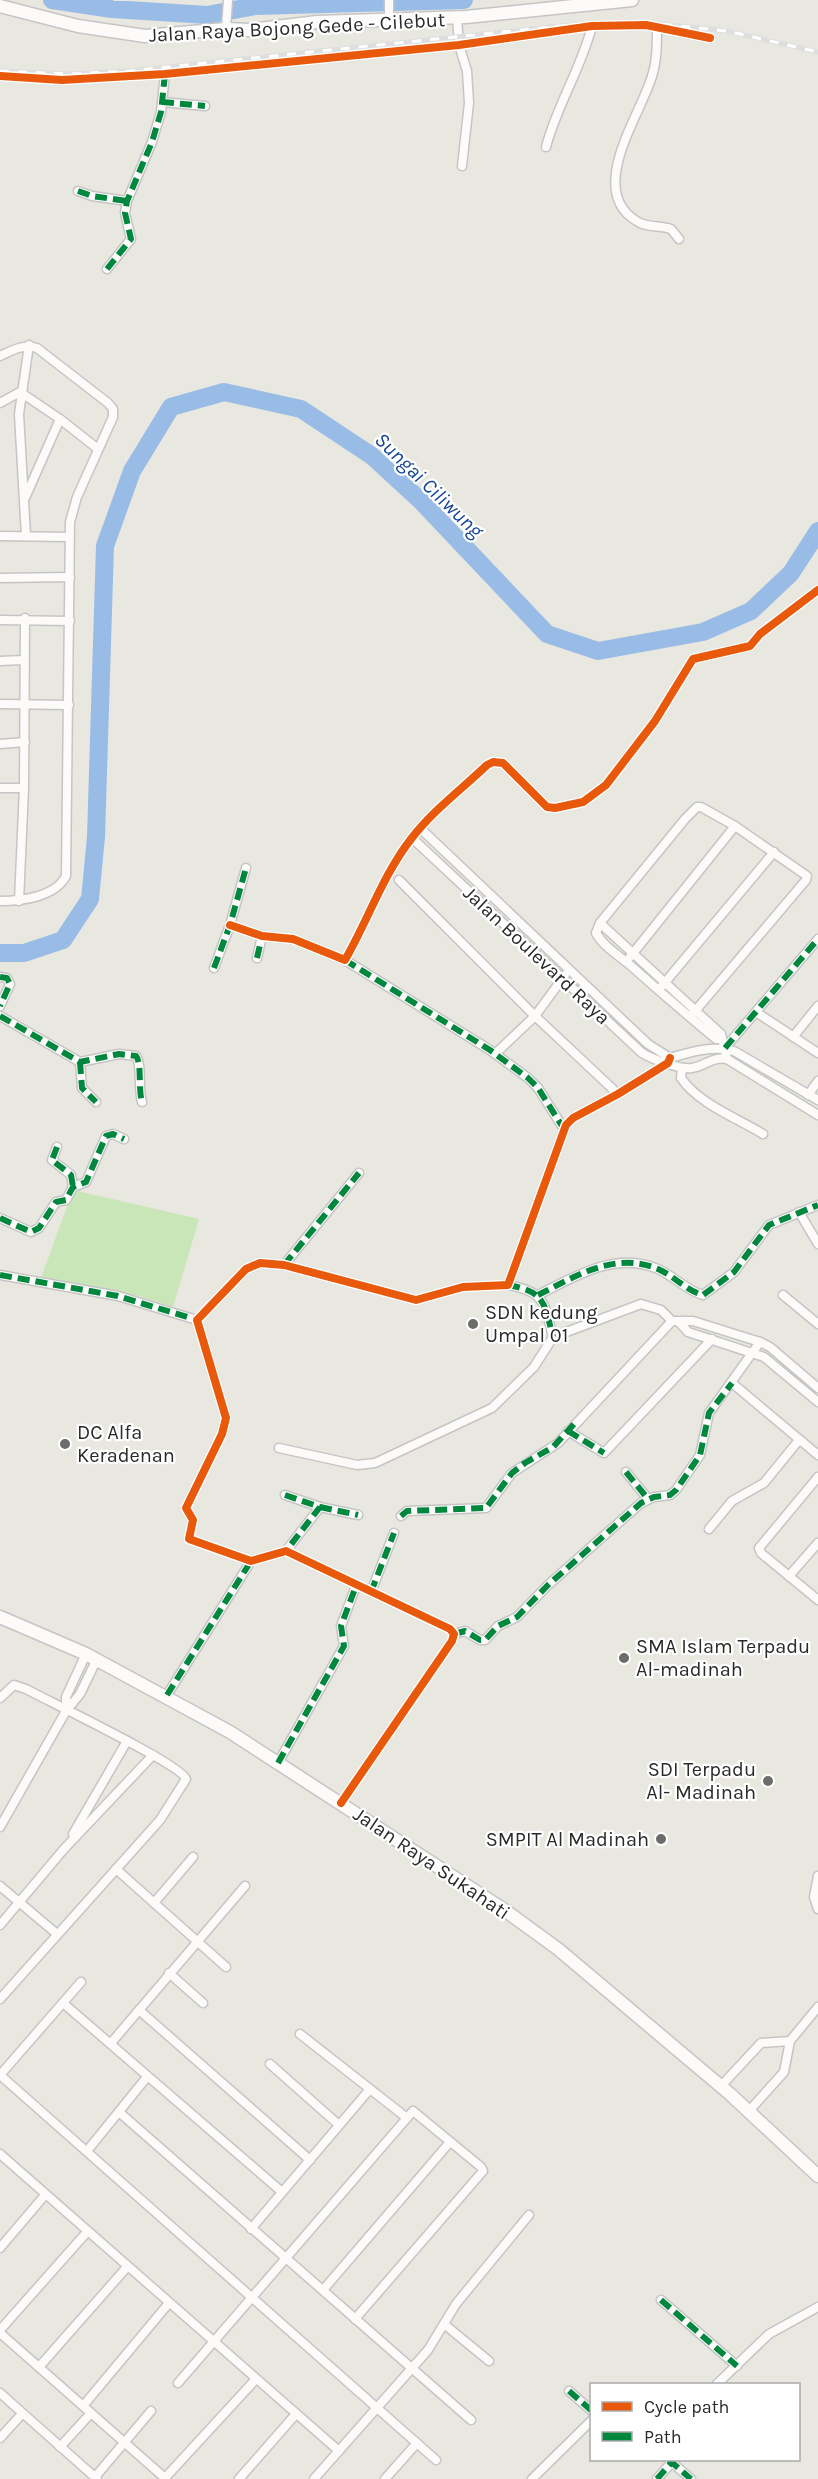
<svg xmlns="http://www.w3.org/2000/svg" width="818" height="2479" viewBox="0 0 818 2479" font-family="Karla,sans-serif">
  <rect width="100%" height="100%" fill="#e8e7e0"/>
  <polygon fill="#c9e6b8" points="73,1190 199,1219 173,1307 139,1296 40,1281"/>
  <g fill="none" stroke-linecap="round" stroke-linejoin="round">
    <g stroke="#98bce6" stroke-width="18">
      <polyline points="52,0 112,9 207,15 255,6 464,0"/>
      <polyline points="0,953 24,953 63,940 90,899 96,837 105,546 132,471 171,407 224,392 301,409 372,456 422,502 547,634 598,651 703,632 751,611 791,573 818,531"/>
    </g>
    <g stroke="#c6c5c5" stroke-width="11">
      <g id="street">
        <polyline points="457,18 459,45 467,71 469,103 462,166"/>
        <polyline points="389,21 389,0"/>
        <path d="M657,27C657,46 657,64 650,82C637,120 585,195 640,223C649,227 661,226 671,229L679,239"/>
        <polyline points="226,29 228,0"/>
        <polyline points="0,76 62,80 165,74 459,45 592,26 646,25 710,38"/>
        <polyline points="162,102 205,106"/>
        <path d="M546,147C557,105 581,69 592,26"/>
        <polyline points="78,191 92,196 127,201"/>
        <polyline points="107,269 131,239 125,213 127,201 152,142 161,112 165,74"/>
        <path d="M0,356C13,350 23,344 37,348L108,403L113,409V417L77,497L70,522L66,876C55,897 22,901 0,901"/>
        <polyline points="0,403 20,392 60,419 25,498"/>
        <polyline points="60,419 98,449"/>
        <polyline points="0,536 69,537"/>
        <polyline points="26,536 19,414 29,345"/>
        <polyline points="0,578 70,577"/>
        <polyline points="0,620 70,621"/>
        <polyline points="0,661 24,660"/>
        <polyline points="0,704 69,705"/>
        <polyline points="0,744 25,742"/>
        <polyline points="0,788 24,788"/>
        <polyline points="421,829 648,1044 670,1058"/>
        <path d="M412,838L642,1053C652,1059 681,1070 692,1068C705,1066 713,1056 727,1059L818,1115"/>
        <polyline points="399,880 535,1016 618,1094"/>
        <polyline points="19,901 24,788 25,618"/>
        <polyline points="600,923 721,1034 727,1059"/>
        <path d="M230,925L262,936L293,939L345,960C368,920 383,875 411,839C433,810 462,789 487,765L493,762L503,763L547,807L555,808L583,802L606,785L655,721L693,659L750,646L760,634L818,590"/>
        <polyline points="630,957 735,826"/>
        <polyline points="257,958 262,936"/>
        <polyline points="345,960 490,1050 528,1078 538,1088 564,1129"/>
        <polyline points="214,968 230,925 246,868"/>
        <polyline points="0,977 7,978 10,984 0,1006"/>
        <polyline points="662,986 774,852"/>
        <polyline points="756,1012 818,1053"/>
        <path d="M0,1016L80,1062L119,1054L136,1056C142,1063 138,1089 142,1102"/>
        <path d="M690,1017L806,880L807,876L735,826L701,807H697L685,819L600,923L596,933C603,946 618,955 630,965C658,990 687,1015 716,1039H721"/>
        <polyline points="793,1037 818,1006"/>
        <polyline points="725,1048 818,939"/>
        <polyline points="495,1054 535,1016 565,975"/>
        <path d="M670,1058C690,1052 713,1045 734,1051L818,1100"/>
        <polyline points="80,1062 82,1088 96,1102"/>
        <path d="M682,1068L681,1078C699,1104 737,1118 763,1134"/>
        <polyline points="808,1095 818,1081"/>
        <polyline points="57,1147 52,1160 71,1175 73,1187"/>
        <polyline points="799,1212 818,1244"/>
        <polyline points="0,1218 31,1232 39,1228 56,1202 66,1200 73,1187 86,1182 106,1136 113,1134 124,1139"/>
        <polyline points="284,1265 359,1173"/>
        <polyline points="0,1275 118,1296 197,1320"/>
        <path d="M508,1285C546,1292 544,1303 553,1337"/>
        <path d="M538,1295C576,1276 615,1251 658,1269C674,1276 687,1291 703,1295L734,1272L769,1225L818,1205"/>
        <polyline points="783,1295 818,1324"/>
        <polyline points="679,1322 688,1332 764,1357 818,1402"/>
        <polyline points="732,1383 818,1455"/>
        <polyline points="568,1431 604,1453 712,1339"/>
        <polyline points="279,1448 357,1465 375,1463 492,1408 534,1367 553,1337 641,1304 661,1310 672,1321"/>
        <polyline points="626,1472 648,1499"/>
        <polyline points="818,1477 759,1548 761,1553 818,1600"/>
        <polyline points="285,1495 320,1507 286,1551"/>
        <polyline points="320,1507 358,1515"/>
        <polyline points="401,1516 407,1511 486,1508 512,1473 558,1443 672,1321 693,1321 760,1342 770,1347 818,1388"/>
        <polyline points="709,1529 732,1501 764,1483 799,1440"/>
        <polyline points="789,1576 818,1543"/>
        <polyline points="371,1592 394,1533"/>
        <polyline points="454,1634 465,1631 480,1640 485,1640 498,1626 517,1617 548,1585 641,1503 654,1497 670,1495 676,1490 700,1455 709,1413 760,1342"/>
        <polyline points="167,1695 251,1561"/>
        <path d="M0,1698L14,1685L26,1689C48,1701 182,1765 186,1779L160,1820L0,1999"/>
        <polyline points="66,1711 66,1697 86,1654"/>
        <polyline points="278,1763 344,1646 341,1626 356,1586"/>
        <polyline points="341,1803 452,1641 454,1634 450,1629 286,1551 251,1561 189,1539 193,1520 186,1508 222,1434 226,1418 197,1320 246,1269 260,1263 284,1265 416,1300 463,1287 508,1285 566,1125 573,1118 618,1094 668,1063 670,1058"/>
        <polyline points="0,1827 66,1711 80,1694 97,1659"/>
        <polyline points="73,1834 127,1741"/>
        <polyline points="116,1869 226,1967"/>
        <polyline points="818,1876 814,1897 818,1909"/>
        <polyline points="0,1886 57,1934"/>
        <polyline points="154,1903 193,1857"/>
        <polyline points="0,1925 64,1849 153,1755"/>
        <polyline points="169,1973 203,2003"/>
        <polyline points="63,2003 282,2192"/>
        <polyline points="139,2010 310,2160"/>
        <polyline points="300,2034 407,2118"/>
        <polyline points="111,2043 245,1886"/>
        <polyline points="270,2064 339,2125"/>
        <polyline points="0,2075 436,2460"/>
        <polyline points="0,2075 81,1982"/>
        <polyline points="721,2086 761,2043 790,2041"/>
        <polyline points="749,2111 784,2072 790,2041 818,2007"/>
        <polyline points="119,2112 471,2420"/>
        <polyline points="87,2151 147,2077"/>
        <polyline points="0,2154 339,2451"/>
        <polyline points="251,2229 370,2089"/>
        <polyline points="0,2248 45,2195"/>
        <polyline points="323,2290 450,2142"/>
        <polyline points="661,2300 737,2366"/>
        <polyline points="444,2324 489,2361"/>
        <polyline points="0,2330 87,2232"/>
        <polyline points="0,2333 166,2479"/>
        <polyline points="39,2367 127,2267"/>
        <polyline points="178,2383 413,2111 481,2167 483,2171 355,2319"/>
        <polyline points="717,2384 769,2334 818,2307"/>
        <polyline points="569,2391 592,2411"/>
        <polyline points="0,2393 97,2479"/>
        <polyline points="83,2406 169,2303"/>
        <polyline points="0,2438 22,2414"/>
        <polyline points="60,2447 91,2413"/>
        <polyline points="669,2460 691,2479"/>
        <polyline points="95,2477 151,2411"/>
        <polyline points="165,2478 256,2379"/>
        <polyline points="239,2479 296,2414"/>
        <polyline points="314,2479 428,2350 456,2304 529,2215"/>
        <polyline points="385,2479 417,2443"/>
        <polyline points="532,2479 592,2420"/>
        <polyline points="657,2479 672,2462"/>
      </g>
    </g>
    <g stroke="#c6c5c5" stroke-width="15">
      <g id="secondary">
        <polyline points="0,6 78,26 145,36 226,29 250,30 317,22 466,17 632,0"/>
        <polyline points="0,1617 86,1654 230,1732 506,1911 558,1949 730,2094 818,2176"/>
      </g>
    </g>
    <use href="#street" stroke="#fcfbfa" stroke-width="8"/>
    <use href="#secondary" stroke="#fcfbfa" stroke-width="12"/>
    <g stroke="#dedede" stroke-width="5">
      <polyline id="rail" points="0,71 71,74 129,71 570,25 642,22 727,31 818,52"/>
    </g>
    <use href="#rail" stroke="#fff" stroke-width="3" stroke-dasharray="9" stroke-linecap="butt"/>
    <g stroke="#00873e" stroke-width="6" stroke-dasharray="12 6" stroke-linecap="butt">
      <polyline points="162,102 205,106"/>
      <polyline points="78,191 92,196 127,201"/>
      <polyline points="107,269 131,239 125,213 127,201 152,142 161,112 165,74"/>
      <polyline points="257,958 262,936"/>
      <polyline points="345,960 490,1050 528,1078 538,1088 564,1129"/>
      <polyline points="214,968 230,925 246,868"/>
      <polyline points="0,977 7,978 10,984 0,1006"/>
      <path d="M0,1016L80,1062L119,1054L136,1056C142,1063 138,1089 142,1102"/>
      <polyline points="725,1048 818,939"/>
      <polyline points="80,1062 82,1088 96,1102"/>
      <polyline points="57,1147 52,1160 71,1175 73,1187"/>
      <polyline points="0,1218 31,1232 39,1228 56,1202 66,1200 73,1187 86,1182 106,1136 113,1134 124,1139"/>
      <polyline points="284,1265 359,1173"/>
      <polyline points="0,1275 118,1296 197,1320"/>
      <path d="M508,1285C546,1292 544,1303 553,1337"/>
      <path d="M538,1295C576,1276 615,1251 658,1269C674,1276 687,1291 703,1295L734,1272L769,1225L818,1205"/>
      <polyline points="568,1431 604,1453"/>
      <polyline points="626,1472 648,1499"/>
      <polyline points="285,1495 320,1507 286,1551"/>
      <polyline points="320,1507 358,1515"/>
      <polyline points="401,1516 407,1511 486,1508 512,1473 525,1463 553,1447 575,1423"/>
      <polyline points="371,1592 394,1533"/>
      <polyline points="454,1634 465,1631 480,1640 485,1640 498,1626 517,1617 548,1585 641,1503 654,1497 670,1495 676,1490 700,1455 709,1413 732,1383"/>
      <polyline points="167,1695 251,1561"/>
      <polyline points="278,1763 344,1646 341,1626 356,1586"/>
      <polyline points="661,2300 737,2366"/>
      <polyline points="569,2391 592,2411"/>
      <polyline points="669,2460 691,2479"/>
      <polyline points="657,2479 672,2462"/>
    </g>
    <g stroke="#fff" stroke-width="11">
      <g id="cycleway">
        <polyline points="0,76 62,80 165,74 459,45 592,26 646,25 710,38"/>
        <path d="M230,925L262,936L293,939L345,960C368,920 383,875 411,839C433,810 462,789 487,765L493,762L503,763L547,807L555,808L583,802L606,785L655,721L693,659L750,646L760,634L818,590"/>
        <polyline points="341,1803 452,1641 454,1634 450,1629 286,1551 251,1561 189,1539 193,1520 186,1508 222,1434 226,1418 197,1320 246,1269 260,1263 284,1265 416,1300 463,1287 508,1285 566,1125 573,1118 618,1094 668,1063 670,1058"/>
      </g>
    </g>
    <use href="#cycleway" stroke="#e8590c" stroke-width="8"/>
  </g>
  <g fill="#6c6c6a" stroke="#fff" stroke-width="2">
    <circle cx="473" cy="1324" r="6"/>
    <circle cx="65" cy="1444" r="6"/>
    <circle cx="624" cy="1658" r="6"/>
    <circle cx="768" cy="1781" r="6"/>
    <circle cx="661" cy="1839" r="6"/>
  </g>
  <g text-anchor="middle" stroke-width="4.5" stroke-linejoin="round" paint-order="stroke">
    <g font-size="20" fill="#2a2a2a" stroke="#fff">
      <text transform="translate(297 27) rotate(-3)" y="7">Jalan Raya Bojong Gede - Cilebut</text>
      <text transform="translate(537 955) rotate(43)" y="7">Jalan Boulevard Raya</text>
      <text transform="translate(432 1863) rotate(34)" y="7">Jalan Raya Sukahati</text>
    </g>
    <g font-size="20" fill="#2a2a2a" stroke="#fff" text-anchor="start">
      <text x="485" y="1319">SDN kedung<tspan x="485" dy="23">Umpal 01</tspan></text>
      <text x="77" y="1439">DC Alfa<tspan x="77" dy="23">Keradenan</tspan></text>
      <text x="636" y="1653">SMA Islam Terpadu<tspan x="636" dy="23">Al-madinah</tspan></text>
      <text x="756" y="1776" text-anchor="end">SDI Terpadu<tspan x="756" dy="23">Al- Madinah</tspan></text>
      <text x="649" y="1846" text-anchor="end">SMPIT Al Madinah</text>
    </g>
    <g font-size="21" font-style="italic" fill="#154593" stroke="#fff">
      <text transform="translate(429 485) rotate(44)" y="7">Sungai Ciliwung</text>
    </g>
  </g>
  <rect x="590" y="2383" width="210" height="78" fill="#ffffff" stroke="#aaaaaa" stroke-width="1.5"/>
  <rect x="602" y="2402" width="30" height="9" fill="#e8590c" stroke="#aaaaaa" stroke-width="1.5"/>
  <text x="644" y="2413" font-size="18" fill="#2a2a2a">Cycle path</text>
  <rect x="602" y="2432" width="30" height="9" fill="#00873e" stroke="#aaaaaa" stroke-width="1.5"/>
  <text x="644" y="2443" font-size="18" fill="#2a2a2a">Path</text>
</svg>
